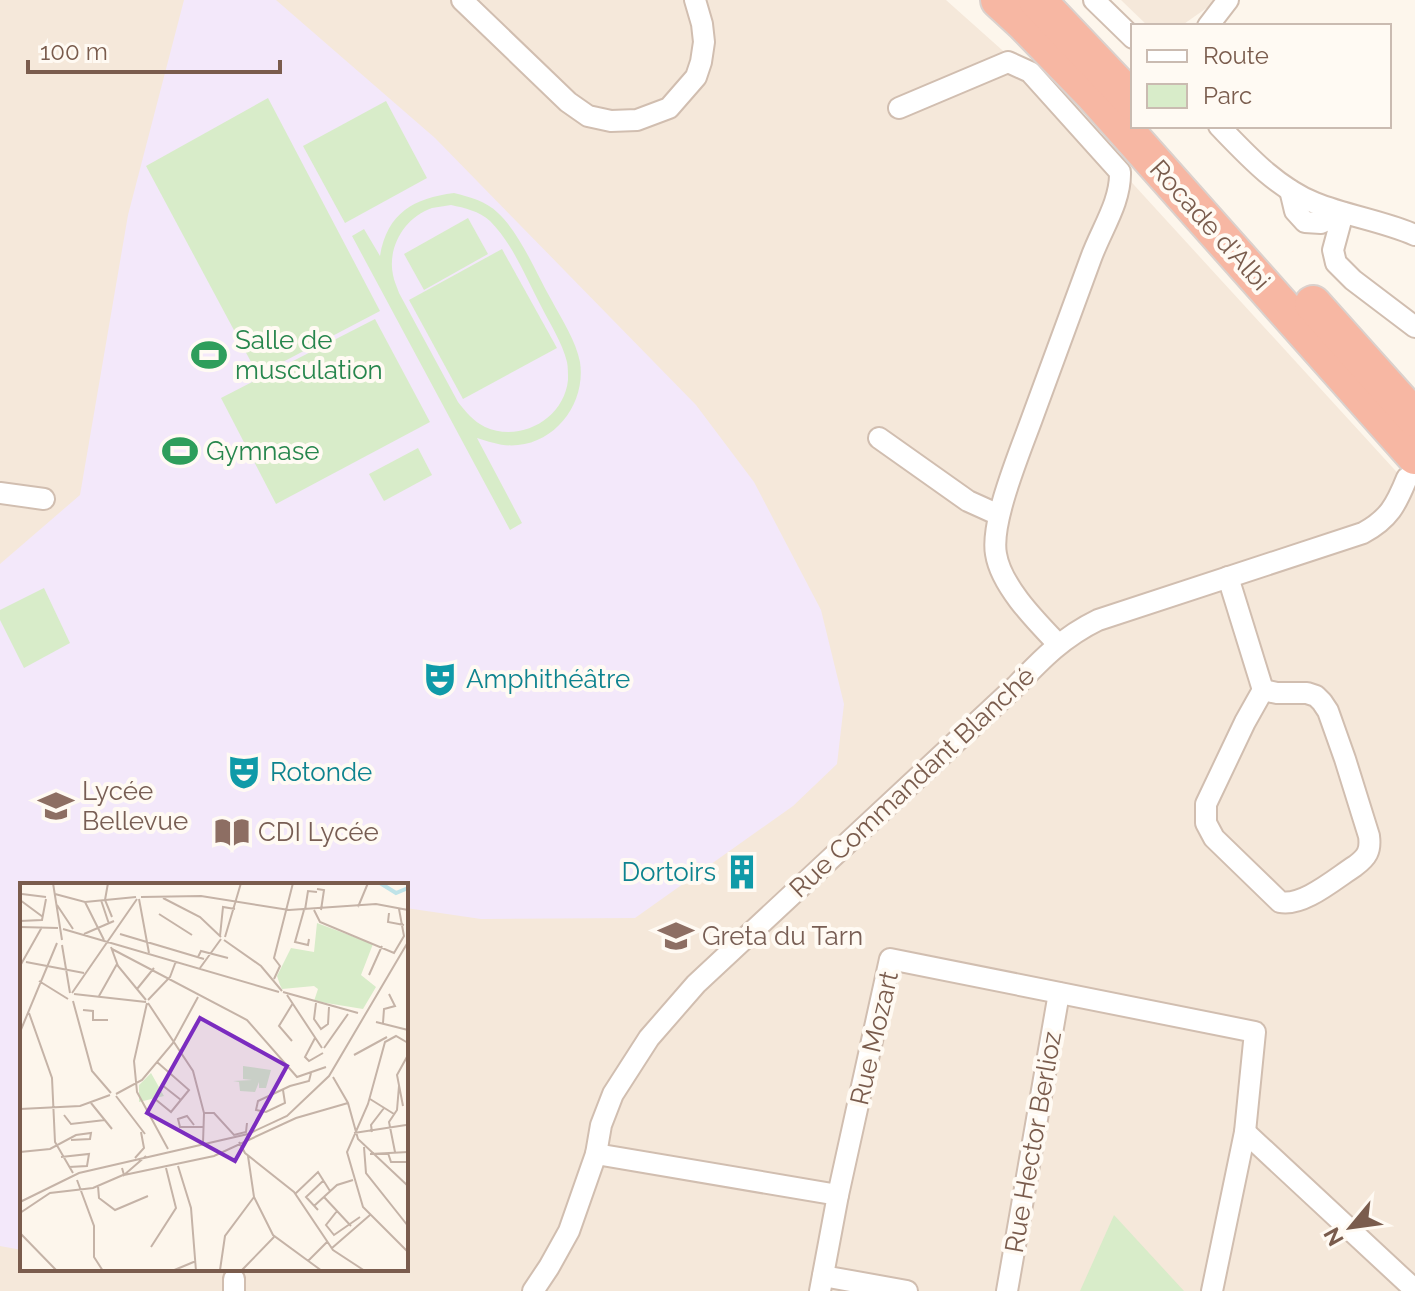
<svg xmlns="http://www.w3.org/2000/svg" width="1415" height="1291" viewBox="0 0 1415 1291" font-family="Raleway,sans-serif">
  <rect width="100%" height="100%" fill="#fdf6ec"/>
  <g fill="#f5e8da" fill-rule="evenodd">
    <path d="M0,0H946L1048,91L1415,492V1291H0ZM22,885H406V1269H22Z"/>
    <polygon points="1121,0 1218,0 1181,26 1148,26"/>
  </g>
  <polygon fill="#f3e8fa" points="184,0 276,0 435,138 696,405 754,482 821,610 844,704 837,764 793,806 635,918 481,919 406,908 406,885 22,885 22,1250 0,1246 0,564 80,495 128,215"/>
  <g fill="#d8ecc9" fill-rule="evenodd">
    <polygon points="268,98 380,311 258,375 146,166"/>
    <polygon points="386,101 427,178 345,223 303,146"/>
    <path d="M454,193C470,197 486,201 498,213C520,233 537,275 552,301C562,320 576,341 580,362C586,401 558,441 518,445C503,447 490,442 477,438L522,523L510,530L352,236L364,229L380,256C387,213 414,198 454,193ZM451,205C465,208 479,211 490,221C513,244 526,278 541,306C550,324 562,342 567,362C568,367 568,374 568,380C564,419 520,443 485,427C473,421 466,412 458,402L399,293C397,287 394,281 393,275C387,247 405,217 432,208C438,207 445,206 451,205Z"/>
    <polygon points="468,218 488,254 424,290 404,254"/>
    <polygon points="502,249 557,348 463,399 409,300"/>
    <polygon points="375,319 430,422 276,504 221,398"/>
    <polygon points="418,448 432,475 384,501 369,474"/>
    <polygon points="44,588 70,643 24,668 0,620 0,610"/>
    <polygon points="1114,1215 1184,1291 1080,1291"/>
  </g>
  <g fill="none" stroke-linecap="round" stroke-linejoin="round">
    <g stroke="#d1beb0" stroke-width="24">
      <g id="street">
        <polyline points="462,0 568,102 588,116 611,121 637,120 669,108 696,77 701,62 704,42 702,24 695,0"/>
        <polyline points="1094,0 1133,38"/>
        <polyline points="1208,26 1228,0"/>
        <path d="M899,108L1008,62L1030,72L1120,172C1121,202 1101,230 1091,258C1072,310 1053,362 1034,413C1022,447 990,521 996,554C1001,586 1036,621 1058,644"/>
        <path d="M1219,126C1247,155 1277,188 1315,203C1347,216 1383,221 1415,235"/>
        <polyline points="1290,190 1295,211 1305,222 1321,223 1343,213"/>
        <polyline points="1343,213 1333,250 1336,263 1353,280 1415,327"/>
        <polyline points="879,438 968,501 999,515"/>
        <polyline points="0,493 44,499"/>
        <polyline points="1228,577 1263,690"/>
        <path d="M1263,690L1277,693H1307L1316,696L1322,702L1328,711L1345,759L1369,836C1371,851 1367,857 1355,866C1336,878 1303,907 1280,902L1214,838L1206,823V804L1245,722Z"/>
        <polyline points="1245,1132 1415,1290"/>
        <polyline points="596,1154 838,1195"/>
        <polyline points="823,1276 907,1291"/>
        <polyline points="234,1279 234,1291"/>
        <path d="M533,1291L549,1267L569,1231L596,1154L601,1125L613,1094L649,1038L696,984L1016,686C1042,659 1063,637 1098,620L1363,533C1389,519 1396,505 1407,478"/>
        <polyline points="820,1291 838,1195 890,959 1255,1032 1245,1132 1212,1291"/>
        <polyline points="1007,1291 1059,993"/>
      </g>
    </g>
    <g stroke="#dad1cd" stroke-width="40">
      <g id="highway">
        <polyline points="999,0 1024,23 1094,95 1415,456"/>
        <polyline points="1037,0 1133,101"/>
        <polyline points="1313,304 1415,418"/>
      </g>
    </g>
    <use href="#street" stroke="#fff" stroke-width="20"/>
    <use href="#highway" stroke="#f7b7a3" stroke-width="36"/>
  </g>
  <defs>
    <g id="stadium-bare" transform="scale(2.76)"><path d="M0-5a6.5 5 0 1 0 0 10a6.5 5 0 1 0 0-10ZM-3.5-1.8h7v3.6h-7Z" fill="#2e9e5b" stroke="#fffaf3" stroke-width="2.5" paint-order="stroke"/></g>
    <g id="theatre-bare" transform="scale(2.76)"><path d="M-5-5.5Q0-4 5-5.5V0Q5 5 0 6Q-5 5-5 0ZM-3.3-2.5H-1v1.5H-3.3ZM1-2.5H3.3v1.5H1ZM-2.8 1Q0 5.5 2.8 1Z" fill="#0f9aa8" stroke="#fffaf3" stroke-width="2.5" paint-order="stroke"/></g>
    <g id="school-bare" transform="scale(2.76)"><path d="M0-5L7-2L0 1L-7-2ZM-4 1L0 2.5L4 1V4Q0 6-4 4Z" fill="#8d6e63" stroke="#fffaf3" stroke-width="2.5" paint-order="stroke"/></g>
    <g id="library-bare" transform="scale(2.76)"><path d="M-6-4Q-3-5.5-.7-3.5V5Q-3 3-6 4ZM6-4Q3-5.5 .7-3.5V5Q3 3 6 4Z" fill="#8d6e63" stroke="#fffaf3" stroke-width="2.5" paint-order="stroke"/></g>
    <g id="building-bare" transform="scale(2.76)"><path d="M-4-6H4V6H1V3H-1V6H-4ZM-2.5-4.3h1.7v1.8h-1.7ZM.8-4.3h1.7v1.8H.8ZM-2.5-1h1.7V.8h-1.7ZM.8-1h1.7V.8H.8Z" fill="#0f9aa8" stroke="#fffaf3" stroke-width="2.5" paint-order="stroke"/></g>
    <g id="university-bare" transform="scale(2.76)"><path d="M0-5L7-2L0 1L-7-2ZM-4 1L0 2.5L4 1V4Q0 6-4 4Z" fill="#8d6e63" stroke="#fffaf3" stroke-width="2.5" paint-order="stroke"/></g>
  </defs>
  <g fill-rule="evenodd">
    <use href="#stadium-bare" x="209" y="355"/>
    <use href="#stadium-bare" x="180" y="451"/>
    <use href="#theatre-bare" x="440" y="679"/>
    <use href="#theatre-bare" x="244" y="772"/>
    <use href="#school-bare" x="56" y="806"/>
    <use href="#library-bare" x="232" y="832"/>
    <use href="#building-bare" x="742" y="872"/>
    <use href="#university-bare" x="676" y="936"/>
  </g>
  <g text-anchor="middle" stroke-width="8" stroke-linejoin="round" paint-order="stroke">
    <g font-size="26" fill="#7a5c4d" stroke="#fffaf3">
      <text transform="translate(1210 225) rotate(48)" y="9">Rocade d'Albi</text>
      <text transform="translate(912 782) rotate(-43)" y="9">Rue Commandant Blanché</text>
      <text transform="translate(874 1038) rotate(-77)" y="9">Rue Mozart</text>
      <text transform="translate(1033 1142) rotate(-80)" y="9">Rue Hector Berlioz</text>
    </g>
    <g font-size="26" fill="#27864d" stroke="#fffaf3" text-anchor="start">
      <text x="235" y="349">Salle de<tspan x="235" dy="30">musculation</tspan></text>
      <text x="206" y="460">Gymnase</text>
    </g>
    <g font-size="26" fill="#0d838f" stroke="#fffaf3" text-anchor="start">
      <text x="466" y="688">Amphithéâtre</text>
      <text x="270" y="781">Rotonde</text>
      <text x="716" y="881" text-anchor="end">Dortoirs</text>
    </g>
    <g font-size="26" fill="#785e54" stroke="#fffaf3" text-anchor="start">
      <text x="82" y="800">Lycée<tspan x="82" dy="30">Bellevue</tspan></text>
      <text x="258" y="841">CDI Lycée</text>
      <text x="702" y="945">Greta du Tarn</text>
    </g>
  </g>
  <g transform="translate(20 883)">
    <rect width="388" height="388" fill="#fdf6ec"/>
    <path d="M297,40L353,61L341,92L356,104L343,126L294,118L298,106L294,103L262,106L260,102L257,93L271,65L294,69ZM223,183L251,187L246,205H239V199L235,209L220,208L219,199L213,198L232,197L223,196ZM131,190L144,213L119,219V202Z" fill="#d8ecc9"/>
    <path fill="none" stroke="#bfe3e8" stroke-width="4" d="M360,0L376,10L388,5"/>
    <path fill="none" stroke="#c5b3a7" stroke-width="2" d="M33,0L42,57M88,0L85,17L92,34M297,6L304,7L301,27M2,11L26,14M35,11L65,19L116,14M121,14L181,13L269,27L356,21L388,27M143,15L180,34L201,54M119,16L129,70M0,17L23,34M81,17L89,41M65,19L84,57M37,22L53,46M338,24L348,0M284,27L275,59L288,62L289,56M285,27L288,8L297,9M294,27L300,39L374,70L384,53L379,26M369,30L368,39L384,42M139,31L172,52M0,38L22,37L26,16M0,44L38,45M43,46L259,109M64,51L94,38M100,51L184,76M200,53L203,24L215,26M205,54L221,0M204,57L241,83L262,108M42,62L50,110M91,64L98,83L126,117M92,66L227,137L277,194L306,184M178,74L181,68L208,75M6,79L64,90M0,83L22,44M180,85L201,56M349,92L362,63M254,96L260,83L254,75L273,0M19,98L48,116M117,106L134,85M263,109L338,130M52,110L117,16M54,111L126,119M267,112L302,165M79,113L97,81M128,117L150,94L156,78M53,118L72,188L91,210M127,120L114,178L117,209L148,266M128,120L173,188L184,230L183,260M296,120L294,136L301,146L308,141L309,124M63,127L73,128V137H88M9,130L32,195L35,259L53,290M356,139L388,147M363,140L364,126L375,123L369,111M0,149L37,60M295,155L285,174L289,178L303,170M272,158L259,143L273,120M388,160L376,153L365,159L348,221L327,269L343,324L388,369M304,165L328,131M334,172L367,154M313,194L328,220L338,256L388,303M142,202L161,217M263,207L265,220L246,229L236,227L238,218L270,203L289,198L291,190M96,211L122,197L153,160L178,114M96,213L125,251M135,216L151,229L169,207L137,179M350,216L374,231M71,220L92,246M383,223L377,192L388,172M0,226L60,223L90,212M184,230H194L214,252L226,249L227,240M44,232L51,241L85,237M174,242L167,233L158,236L160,244H183M352,249L351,242L364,225M334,250L386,242M219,259L225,270L274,309L313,367L345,388M344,264L346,290L388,343M0,269L30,266L56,252L71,250L70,256L51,257M375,269L369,239L377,227L379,203M368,270L371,279H388M350,271L388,269M228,273L234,314L253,352L302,388M41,274L69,271L67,283L49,284M115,275L124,265L121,249M158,283L171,325L176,388M102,285L104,292L126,273M104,292L194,273L276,235L328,220M57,297L74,343V374L83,388M78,303L79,315L95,327L128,313M275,311L298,289L310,308M304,314L331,343M0,319L59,290L228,251L267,233L309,193L388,59M294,323L317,302L333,297M298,327L286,314L304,297M317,328L306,342L314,352L340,334M0,330L30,310L73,305L103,292M0,350L37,388M131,364L156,325L146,285M312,365L350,332M288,378L307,359M200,387L205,353L234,314M222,387L254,354M152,388L176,378"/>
    <path fill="#7b2cbf" fill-opacity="0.15" stroke="#7b2cbf" stroke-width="4" d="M180,135L267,183L215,278L127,230Z"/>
    <rect width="388" height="388" fill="none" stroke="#7a5c4d" stroke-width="4"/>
  </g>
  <rect x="1131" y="24" width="260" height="104" fill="#fffaf3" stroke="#cabbb1" stroke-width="2"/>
  <rect x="1147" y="50" width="40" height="12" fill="#ffffff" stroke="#cabbb1" stroke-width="2"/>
  <text x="1203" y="64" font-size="24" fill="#7a5c4d">Route</text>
  <rect x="1147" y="84" width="40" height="24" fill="#d8ecc9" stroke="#cabbb1" stroke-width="2"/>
  <text x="1203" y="104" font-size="24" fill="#7a5c4d">Parc</text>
  <g transform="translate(1351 1227) rotate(241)" stroke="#fffaf3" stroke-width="6" paint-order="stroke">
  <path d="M0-6L14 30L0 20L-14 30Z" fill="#7a5c4d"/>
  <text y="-12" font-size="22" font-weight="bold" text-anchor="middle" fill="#7a5c4d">N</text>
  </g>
  <path d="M28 60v12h252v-12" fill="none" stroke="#7a5c4d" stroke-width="4"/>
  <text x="40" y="60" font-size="24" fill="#7a5c4d" stroke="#fffaf3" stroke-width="6" paint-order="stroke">100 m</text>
</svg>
